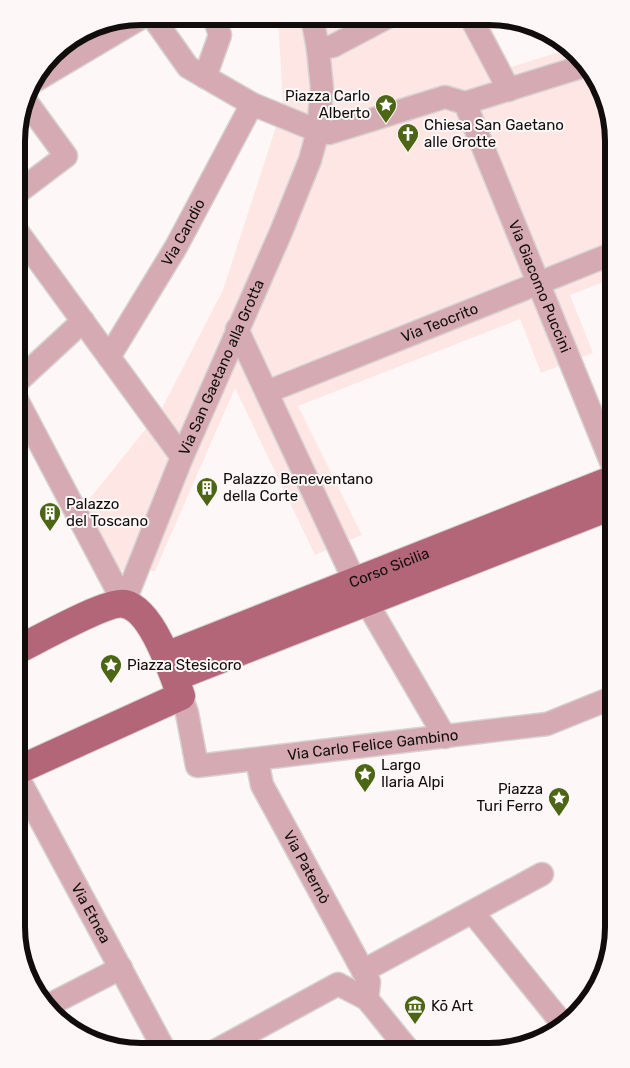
<svg xmlns="http://www.w3.org/2000/svg" width="630" height="1068" viewBox="0 0 630 1068" font-family="Rubik,sans-serif">
  <rect width="100%" height="100%" fill="#fdf8f7"/>
  <polygon fill="#fde6e4" points="278,17 486,18 511,67 572,48 604,94 614,141 614,278 570,295 593,353 541,373 520,319 298,406 362,535 315,555 235,388 155,571 115,570 82,508 161,410 223,290 283,105"/>
  <g fill="none" stroke-linecap="round" stroke-linejoin="round">
    <g stroke="#d7d2d2" stroke-width="25">
      <g id="minor">
        <polyline points="152,16 188,67 252,104 318,131 329,133 445,97 465,103"/>
        <polyline points="471,18 509,90"/>
        <polyline points="318,49 333,46 386,18"/>
        <polyline points="205,77 220,35 214,17"/>
        <polyline points="31,83 144,16"/>
        <path id="s1" d="M465,103L614,469"/>
        <polyline points="465,103 584,66"/>
        <polyline points="17,193 66,156 25,100"/>
        <polyline points="17,231 182,457"/>
        <polyline points="237,329 355,582"/>
        <path id="s2" d="M109,357L176,247L252,104"/>
        <polyline points="17,382 83,321"/>
        <path id="s3" d="M267,392L614,253"/>
        <polyline points="17,400 124,603"/>
        <path id="s4" d="M124,603L182,457L281,232L310,160L318,131L322,88L318,49L312,17"/>
        <polyline points="367,603 445,737"/>
        <path id="s5" d="M181,696L187,713L197,766L547,724L614,697"/>
        <path id="s6" d="M257,760L262,785L369,982L367,999"/>
        <path id="s7" d="M16,774L165,1051"/>
        <polyline points="473,913 562,1023"/>
        <polyline points="363,971 542,874"/>
        <polyline points="49,1005 121,968"/>
        <polyline points="215,1051 338,984 367,999 410,1052"/>
      </g>
    </g>
    <g stroke="#d7d2d2" stroke-width="30">
      <g id="major">
        <path id="s8" d="M166,656L614,479"/>
        <polyline points="175,677 614,505"/>
        <path d="M16,771L181,696C173,673 152,610 125,604C108,600 36,641 17,650"/>
      </g>
    </g>
    <use href="#minor" stroke="#d6aab3" stroke-width="22"/>
    <use href="#major" stroke="#b26678" stroke-width="28"/>
  </g>
  <defs>
    <g id="sight-pin" transform="scale(1.125)"><path d="M0 17L-7.5 6A9.5 9.5 0 1 1 7.5 6Z" fill="#4d6616" stroke="#fdf8f7"/><path d="M0-6L1.8-2.2L6-1.7L2.9 1.2L3.7 5.4L0 3.3L-3.7 5.4L-2.9 1.2L-6-1.7L-1.8-2.2Z" fill="#fff"/></g>
    <g id="church-pin" transform="scale(1.125)"><path d="M0 17L-7.5 6A9.5 9.5 0 1 1 7.5 6Z" fill="#4d6616" stroke="#fdf8f7"/><path d="M-1.2-6h2.4v3.5h3.3v2.4h-3.3V6h-2.4V-.1h-3.3v-2.4h3.3Z" fill="#fff"/></g>
    <g id="building-pin" transform="scale(1.125)"><path d="M0 17L-7.5 6A9.5 9.5 0 1 1 7.5 6Z" fill="#4d6616" stroke="#fdf8f7"/><path d="M-4-6H4V6H1V3H-1V6H-4ZM-2.5-4.3h1.7v1.8h-1.7ZM.8-4.3h1.7v1.8H.8ZM-2.5-1h1.7V.8h-1.7ZM.8-1h1.7V.8H.8Z" fill="#fff"/></g>
    <g id="museum-pin" transform="scale(1.125)"><path d="M0 17L-7.5 6A9.5 9.5 0 1 1 7.5 6Z" fill="#4d6616" stroke="#fdf8f7"/><path d="M0-6L6-3V-2H-6V-3ZM-5-1h2V3h-2ZM-1-1h2V3h-2ZM3-1h2V3H3ZM-6 4H6V6H-6Z" fill="#fff"/></g>
  </defs>
  <g fill-rule="evenodd">
    <use href="#sight-pin" x="386" y="105"/>
    <use href="#church-pin" x="408" y="134"/>
    <use href="#building-pin" x="207" y="488"/>
    <use href="#building-pin" x="50" y="513"/>
    <use href="#sight-pin" x="111" y="665"/>
    <use href="#sight-pin" x="365" y="774"/>
    <use href="#sight-pin" x="559" y="798"/>
    <use href="#museum-pin" x="415" y="1006"/>
  </g>
  <g text-anchor="middle" stroke-width="4" stroke-linejoin="round" paint-order="stroke">
    <g font-size="15" fill="#120d0d" stroke="#fdf8f7" text-anchor="start">
      <text x="370" y="101" text-anchor="end">Piazza Carlo<tspan x="370" dy="17">Alberto</tspan></text>
      <text x="424" y="130">Chiesa San Gaetano<tspan x="424" dy="17">alle Grotte</tspan></text>
      <text x="223" y="484">Palazzo Beneventano<tspan x="223" dy="17">della Corte</tspan></text>
      <text x="66" y="509">Palazzo<tspan x="66" dy="17">del Toscano</tspan></text>
      <text x="127" y="670">Piazza Stesicoro</text>
      <text x="381" y="770">Largo<tspan x="381" dy="17">Ilaria Alpi</tspan></text>
      <text x="543" y="794" text-anchor="end">Piazza<tspan x="543" dy="17">Turi Ferro</tspan></text>
      <text x="431" y="1011">Kō Art</text>
    </g>
    <g font-size="15" fill="#120d0d" stroke="#fdf8f7">
      <text dy="5" stroke="none"><textPath href="#s2" startOffset="145">Via Candio</textPath></text>
      <text dy="5" stroke="none"><textPath href="#s1" startOffset="198">Via Giacomo Puccini</textPath></text>
      <text dy="5" stroke="none"><textPath href="#s3" startOffset="186">Via Teocrito</textPath></text>
      <text dy="5" stroke="none"><textPath href="#s4" startOffset="255">Via San Gaetano alla Grotta</textPath></text>
      <text dy="5" stroke="none"><textPath href="#s8" startOffset="240">Corso Sicilia</textPath></text>
      <text dy="5" stroke="none"><textPath href="#s5" startOffset="249">Via Carlo Felice Gambino</textPath></text>
      <text dy="5" stroke="none"><textPath href="#s6" startOffset="119">Via Paternò</textPath></text>
      <text dy="5" stroke="none"><textPath href="#s7" startOffset="158">Via Etnea</textPath></text>
    </g>
  </g>
  <path d="M0 0H630V1068H0ZM141 25H489A116 116 0 0 1 605 141V927A116 116 0 0 1 489 1043H141A116 116 0 0 1 25 927V141A116 116 0 0 1 141 25Z" fill="#fdf8f7" fill-rule="evenodd"/>
  <path fill="none" stroke="#120d0d" stroke-width="6" d="M141 25H489A116 116 0 0 1 605 141V927A116 116 0 0 1 489 1043H141A116 116 0 0 1 25 927V141A116 116 0 0 1 141 25Z"/>
</svg>
